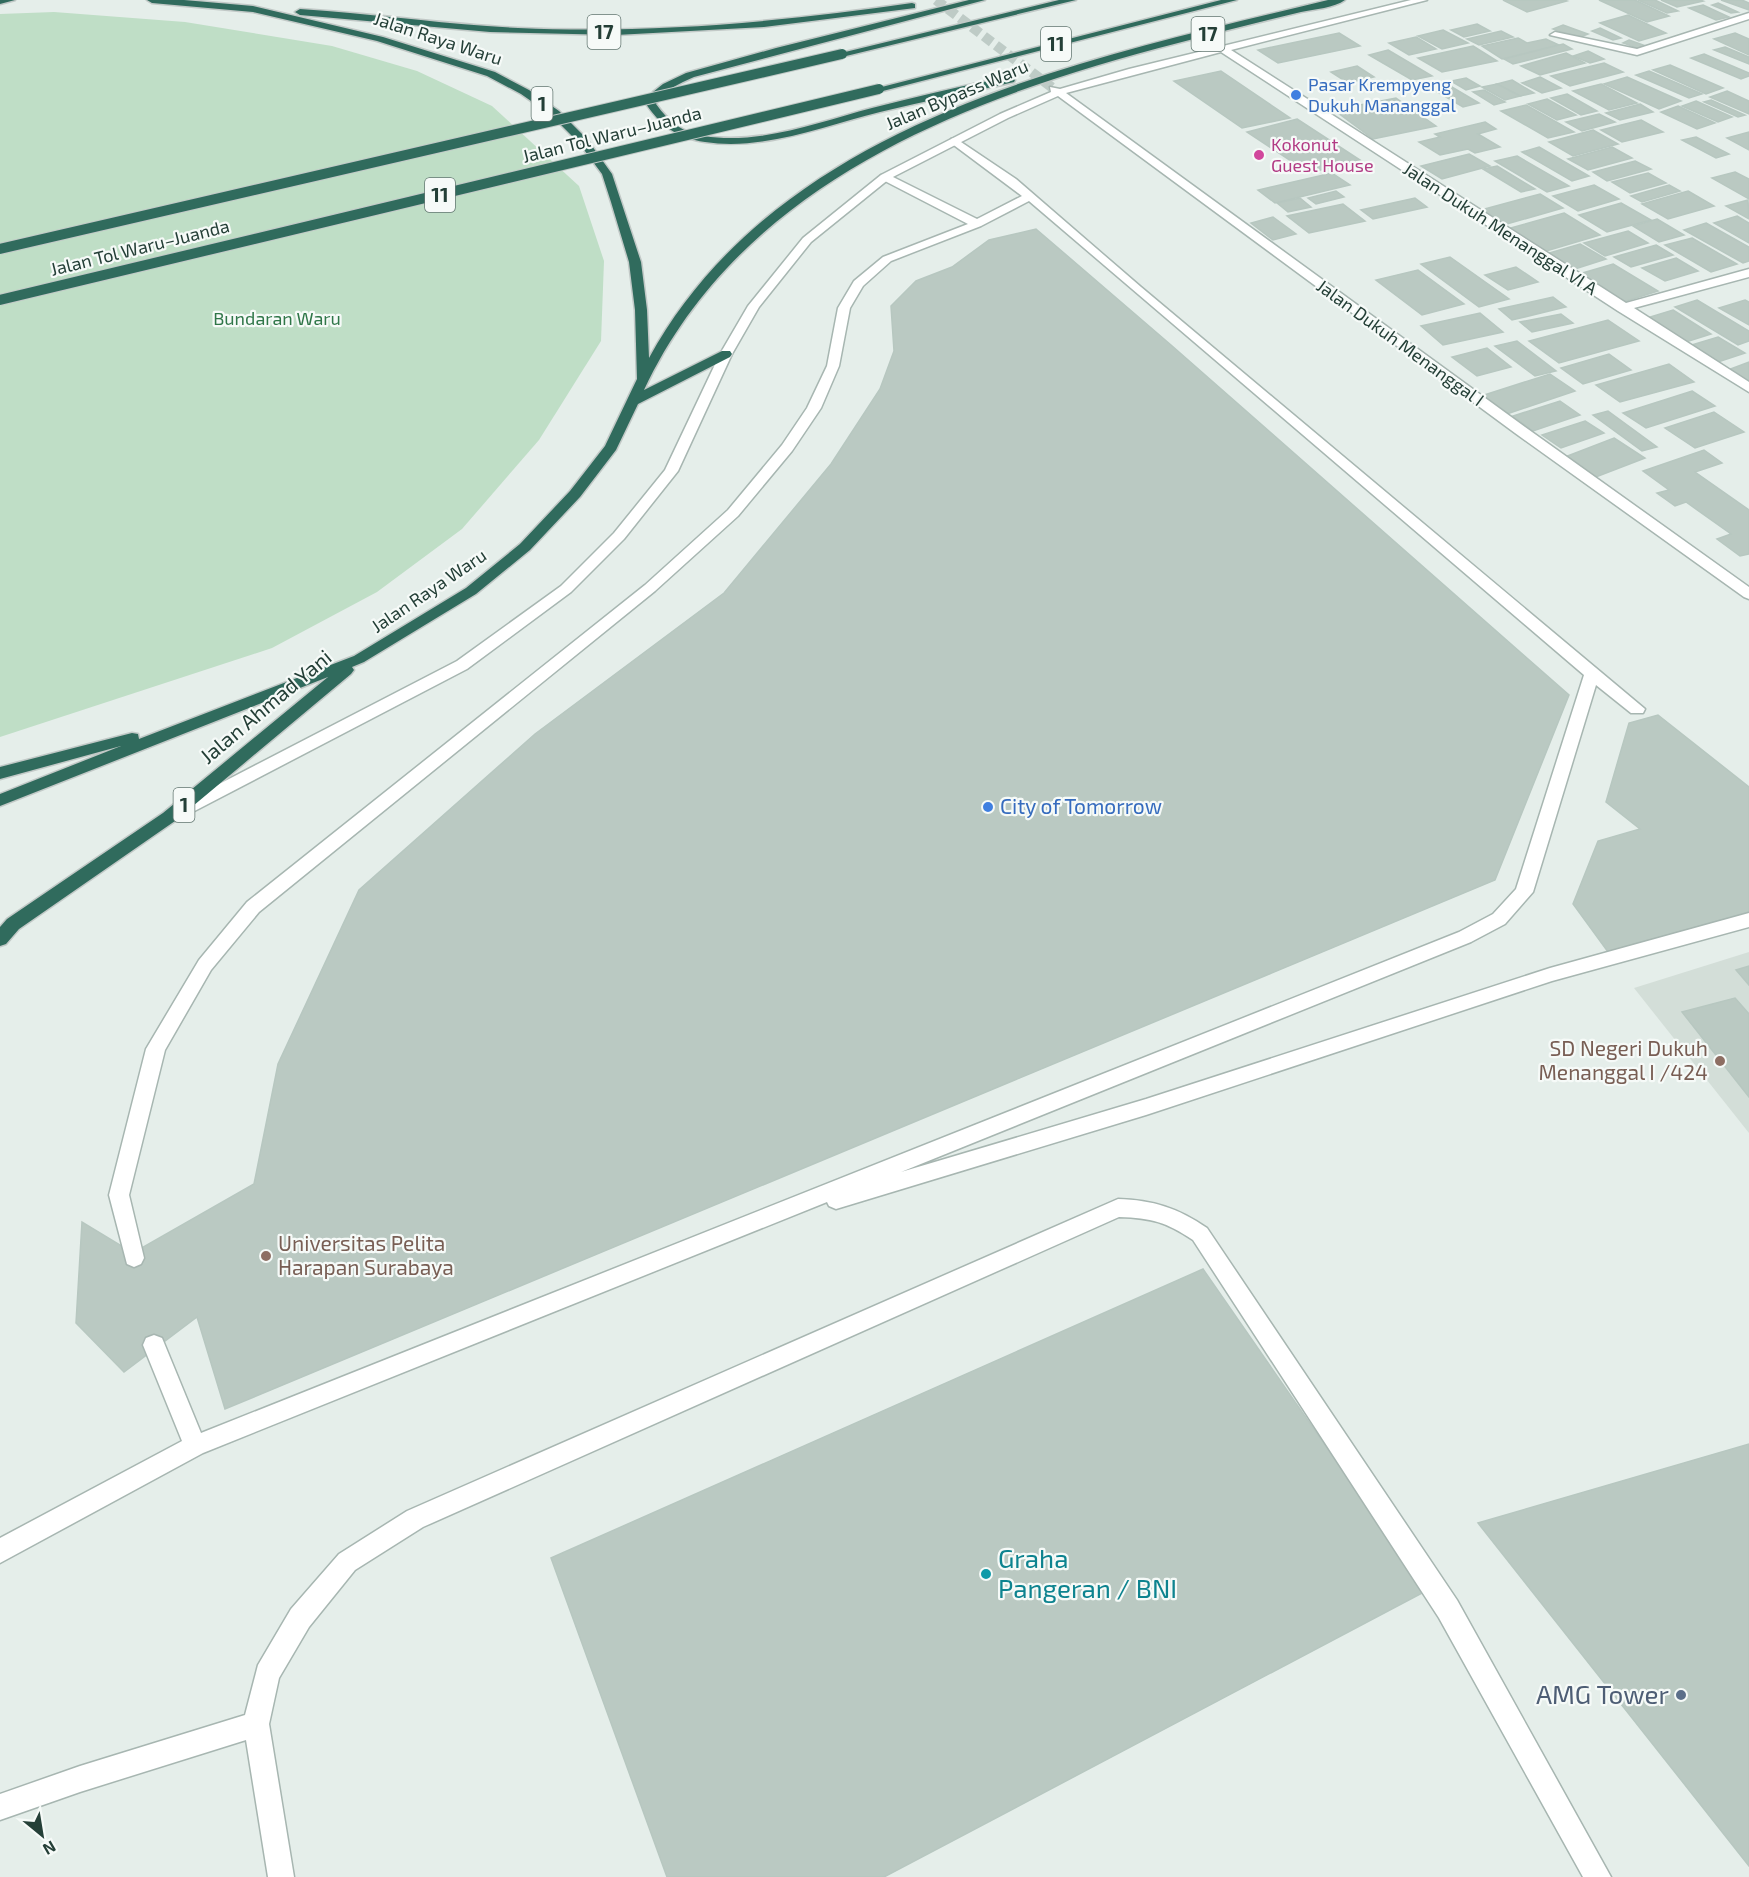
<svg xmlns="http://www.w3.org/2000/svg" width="1749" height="1877" viewBox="0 0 1749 1877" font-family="'Exo 2',sans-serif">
  <rect width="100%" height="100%" fill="#e5eeea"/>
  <polygon fill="#d3ded8" points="1749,952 1749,1133 1634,988"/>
  <polygon fill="#bfdec6" points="54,12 185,22 332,46 417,71 492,106 579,186 604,261 601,341 539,440 462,529 377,592 272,648 0,737 0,14"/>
  <g fill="#bac9c2" stroke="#b7c7c0" stroke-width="1.5">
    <polygon points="1503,0 1564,0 1567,1 1527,12"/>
    <polygon points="1599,0 1635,0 1669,16 1647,22"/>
    <polygon points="1638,0 1655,0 1678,11 1667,13"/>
    <polygon points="1661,0 1700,0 1703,1 1677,7"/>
    <polygon points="1721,0 1742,0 1749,3 1749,10"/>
    <polygon points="1718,3 1738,12 1731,13 1712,5"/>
    <polygon points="1703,5 1729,17 1716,20 1689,8"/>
    <polygon points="1628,15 1666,33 1639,41 1600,23"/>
    <polygon points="1477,24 1490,31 1464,37 1451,30"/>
    <polygon points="1563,25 1588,34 1578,38 1553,29"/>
    <polygon points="1600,28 1621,38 1613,40 1592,31"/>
    <polygon points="1443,30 1468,43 1442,49 1418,36"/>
    <polygon points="1501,31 1513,37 1479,45 1467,39"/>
    <polygon points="1339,33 1360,46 1278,63 1258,50"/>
    <polygon points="1735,33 1749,39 1749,55 1714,39"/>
    <polygon points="1416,37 1436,49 1409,55 1389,43"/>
    <polygon points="1518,38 1527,43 1546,39 1559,45 1502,59 1482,46"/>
    <polygon points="1629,40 1649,47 1643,50 1623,43"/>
    <polygon points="1563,44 1572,49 1513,64 1504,59"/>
    <polygon points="1473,46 1497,61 1442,72 1418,58"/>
    <polygon points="1725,47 1749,57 1749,64 1714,50"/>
    <polygon points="1388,50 1432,76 1412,80 1369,55"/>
    <polygon points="1588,51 1604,59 1590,63 1573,56"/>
    <polygon points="1566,53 1585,63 1540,75 1521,66"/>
    <polygon points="1704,54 1749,73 1749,76 1741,79 1691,58"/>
    <polygon points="1604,63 1623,72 1570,86 1551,76"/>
    <polygon points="1670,65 1723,88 1706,94 1653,70"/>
    <polygon points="1357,66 1374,77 1348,83 1331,72"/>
    <polygon points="1221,71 1290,118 1242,128 1174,81"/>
    <polygon points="1649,71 1702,94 1689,98 1636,75"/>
    <polygon points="1540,77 1561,88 1542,93 1522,83"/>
    <polygon points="1627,77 1681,101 1659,109 1604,84"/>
    <polygon points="1466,78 1480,86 1466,90 1451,81"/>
    <polygon points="1512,80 1534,93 1520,96 1497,84"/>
    <polygon points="1445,83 1479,103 1463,107 1429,87"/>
    <polygon points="1497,84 1520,96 1505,100 1482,87"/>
    <polygon points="1601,84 1637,103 1609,110 1573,91"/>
    <polygon points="1484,90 1505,102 1494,105 1473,92"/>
    <polygon points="1727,91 1749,101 1749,114 1710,97"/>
    <polygon points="1567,94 1597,111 1581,115 1551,98"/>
    <polygon points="1396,98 1436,126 1373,139 1334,110"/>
    <polygon points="1547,99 1576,115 1557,120 1528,104"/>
    <polygon points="1711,100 1745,115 1738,117 1704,102"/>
    <polygon points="1696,101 1732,117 1718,122 1682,106"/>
    <polygon points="1640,104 1653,112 1620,120 1606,113"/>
    <polygon points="1526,105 1574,132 1548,138 1501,111"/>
    <polygon points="1678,106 1715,123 1697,129 1661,112"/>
    <polygon points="1599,114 1615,122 1582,131 1566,122"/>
    <polygon points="1297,119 1360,160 1309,173 1247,132"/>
    <polygon points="1641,120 1663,132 1622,142 1601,130"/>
    <polygon points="1485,122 1496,129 1478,134 1500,147 1475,153 1468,149 1440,155 1419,142 1440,137 1435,134"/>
    <polygon points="1593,130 1618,144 1573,156 1549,142"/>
    <polygon points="1749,132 1749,150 1727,138"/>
    <polygon points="1696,137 1729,154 1716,158 1682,140"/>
    <polygon points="1539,147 1589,176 1572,181 1522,152"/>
    <polygon points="1612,147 1632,158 1588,170 1568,159"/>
    <polygon points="1469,154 1490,166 1442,179 1421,166"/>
    <polygon points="1517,156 1569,186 1547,192 1495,161"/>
    <polygon points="1635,161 1651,169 1607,181 1593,172"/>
    <polygon points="1497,166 1535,189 1521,192 1483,169"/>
    <polygon points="1735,172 1749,179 1749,199 1712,178"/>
    <polygon points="1332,173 1350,185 1275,203 1258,190"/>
    <polygon points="1648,173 1666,183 1630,193 1612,182"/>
    <polygon points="1594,185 1619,199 1578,211 1553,196"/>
    <polygon points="1669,185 1680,191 1642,202 1631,196"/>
    <polygon points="1336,191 1344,197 1316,204 1308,198"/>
    <polygon points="1688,191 1714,206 1668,219 1642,204"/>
    <polygon points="1540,194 1563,208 1500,226 1477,211"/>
    <polygon points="1300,198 1311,207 1288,212 1277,203"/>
    <polygon points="1415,198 1427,207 1373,219 1361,210"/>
    <polygon points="1748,200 1749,219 1726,206"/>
    <polygon points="1621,203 1651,220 1607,232 1579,215"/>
    <polygon points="1343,204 1365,221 1309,233 1287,216"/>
    <polygon points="1564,213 1600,235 1543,252 1507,229"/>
    <polygon points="1737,216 1749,223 1749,243 1714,223"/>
    <polygon points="1273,217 1296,234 1273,240 1251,223"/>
    <polygon points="1657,219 1684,235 1659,242 1633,226"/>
    <polygon points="1706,223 1749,247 1749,261 1743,263 1684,230"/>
    <polygon points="1036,229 1171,345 1569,695 1495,880 225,1409 197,1317 124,1372 76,1323 82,1222 133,1253 254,1184 278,1064 359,890 535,734 724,593 831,464 880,389 894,351 891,306 916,281 952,267 989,240"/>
    <polygon points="1628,231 1648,243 1605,256 1584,243"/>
    <polygon points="1692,238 1737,264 1711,272 1665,245"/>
    <polygon points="1580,244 1606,259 1572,270 1546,254"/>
    <polygon points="1656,245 1673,255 1631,267 1614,257"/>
    <polygon points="1450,257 1509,299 1479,307 1421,264"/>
    <polygon points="1676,258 1698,271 1665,281 1642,268"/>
    <polygon points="1613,264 1658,291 1617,304 1572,276"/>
    <polygon points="1516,267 1538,282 1508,290 1485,275"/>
    <polygon points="1418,270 1464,304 1422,315 1376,280"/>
    <polygon points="1553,297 1566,307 1512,320 1499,309"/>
    <polygon points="1697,300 1749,331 1749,341 1738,345 1675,307"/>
    <polygon points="1745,300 1749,302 1749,325 1719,308"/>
    <polygon points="1673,310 1711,334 1686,342 1647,318"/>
    <polygon points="1480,313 1503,332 1443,345 1421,326"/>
    <polygon points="1561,314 1573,323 1532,332 1520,322"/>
    <polygon points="1608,320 1639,341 1559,363 1529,341"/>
    <polygon points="1718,337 1745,353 1712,364 1685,347"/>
    <polygon points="1517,341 1556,371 1535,376 1495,346"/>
    <polygon points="1487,348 1511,367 1477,376 1452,357"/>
    <polygon points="1609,354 1631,370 1583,384 1561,368"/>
    <polygon points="1749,362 1749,383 1728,370"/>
    <polygon points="1669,364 1694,382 1620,402 1596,385"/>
    <polygon points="1550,374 1575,391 1507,414 1481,396"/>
    <polygon points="1692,391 1715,406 1646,428 1623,413"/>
    <polygon points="1560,401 1580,415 1533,431 1513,416"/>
    <polygon points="1608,411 1657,447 1642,451 1593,415"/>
    <polygon points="1714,412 1744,432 1695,448 1665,428"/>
    <polygon points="1585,421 1604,433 1561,448 1542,435"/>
    <polygon points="1614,438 1645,458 1596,477 1565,457"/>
    <polygon points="1704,450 1722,463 1695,472 1749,510 1749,554 1740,556 1717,539 1731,534 1686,502 1675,506 1657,493 1669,490 1643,471"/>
    <polygon points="1658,715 1749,787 1749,912 1608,952 1573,904 1598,841 1640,829 1606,802 1629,723"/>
    <polygon points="1749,966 1749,985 1736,970"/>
    <polygon points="1735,998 1749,1014 1749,1097 1682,1012"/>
    <polygon points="1203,1269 1426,1591 884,1877 667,1877 551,1558"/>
    <polygon points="1749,1444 1749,1866 1478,1523"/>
  </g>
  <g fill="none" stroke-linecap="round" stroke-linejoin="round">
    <polyline stroke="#becbc6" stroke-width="10" stroke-dasharray="10 5" stroke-linecap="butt" points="936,0 1054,89"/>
    <g stroke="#a7b6b1" stroke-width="3">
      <g id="lane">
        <polygon points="955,138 1016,179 1141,287 1645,709 1643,713 1631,713 1596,685 1533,892 1505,924 1471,942 901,1172 1146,1099 1550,968 1749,913 1749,927 1552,981 1146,1115 836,1209 829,1206 827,1202 203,1453 0,1563 0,1538 182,1441 143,1345 146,1338 154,1335 162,1338 201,1433 1459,932 1493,914 1516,889 1584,675 1029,201 981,226 891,261 863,286 850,308 839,366 821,408 792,451 738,516 655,591 259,912 211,970 165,1050 129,1195 144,1258 141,1264 134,1267 127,1264 109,1195 146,1049 199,960 247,902 645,585 728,510 782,445 807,408 827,366 838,308 854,281 883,257 968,224 881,179 881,175 889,175 977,219 1022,196 951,143 951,139"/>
        <path d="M1118,1199C1153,1200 1178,1208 1207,1228L1457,1600L1611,1877H1583L1439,1618L1193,1240C1166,1222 1152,1218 1119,1217L423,1527L355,1570L309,1627L279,1678L269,1724L294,1877H268L246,1740L80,1792L0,1820V1794L80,1766L245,1715L258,1665L291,1609L339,1554L407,1511Z"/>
      </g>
    </g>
    <g stroke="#a7b6b1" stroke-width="3">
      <g id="street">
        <polygon points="1411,0 1427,0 1231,50 1626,303 1749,269 1749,277 1634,308 1749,382 1749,392 1618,311 1221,52 1066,93 1525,427 1749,587 1749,599 1744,597 1515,433 1058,96 1008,118 889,179 811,242 759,307 732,354 678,471 624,539 571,592 467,669 183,817 171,817 169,813 171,809 457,661 561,586 614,533 665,470 720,354 748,306 803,238 881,175 1000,114 1051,92 1050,87 1060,89 1129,69"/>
        <polygon points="1749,13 1749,19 1637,55 1550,35 1555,32 1637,49"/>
      </g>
    </g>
    <g stroke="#c2c9c7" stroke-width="3">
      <g id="highway">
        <polygon points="0,0 15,0 0,4"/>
        <path d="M147,0H184L253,6L383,37L495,72L529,90L559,111L587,139L612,174L641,262L647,310L649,358C780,119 1086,59 1328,0H1345C1334,8 1315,9 1301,12C1260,22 1219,32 1178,43C969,97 742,181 644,390L722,351H730L732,354L730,357L638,404L616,450L580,497L530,550L476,594L364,662L352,667L354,670L351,674L175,821L19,929L6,944L0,946V927L7,919L163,813L328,677L0,806V794L121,746L0,779V767L132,733L138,734L139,739L354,656L466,588L520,544L570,491L605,446L637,379L635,310L629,262L611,202L602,174L579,143L551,115L521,94L487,76L377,41L253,12L152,3Z"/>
        <path d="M969,0H985L694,77C679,84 665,89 656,104C669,122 683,133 704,136C760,145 819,122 872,108C912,98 952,88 993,80L1010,77L1015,80L1014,82C969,93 924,101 880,112C824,126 763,151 705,142C677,138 661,126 646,104L653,92L663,84L686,73L776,48Z"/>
        <polygon points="1059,0 1076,0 842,57 837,54"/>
        <polygon points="1221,0 1237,0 879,92 874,89"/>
        <path d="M912,3L915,4V8L764,27L616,35L490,32L300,15L295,12L300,9L327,11C391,16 454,25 518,28C650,34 781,22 912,3Z"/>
      </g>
    </g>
    <use href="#lane" fill="#fff" fill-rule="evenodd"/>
    <use href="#street" fill="#fff" fill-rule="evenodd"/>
    <use href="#highway" fill="#306b5d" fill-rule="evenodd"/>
    <g stroke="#c2c9c7" stroke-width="12" stroke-linecap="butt">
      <g id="highway-bridge">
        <polyline points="0,249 842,54"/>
        <polyline points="0,300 879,89"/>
      </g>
    </g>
    <use href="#highway-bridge" stroke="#306b5d" stroke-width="10"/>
  </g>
  <g fill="#3f7fe0" stroke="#f6faf8" stroke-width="2">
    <circle cx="1296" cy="95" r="6"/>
    <circle cx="988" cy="807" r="6"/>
  </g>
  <circle fill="#d1479c" stroke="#f6faf8" stroke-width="2" cx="1259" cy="155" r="6"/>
  <g fill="#8d6e63" stroke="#f6faf8" stroke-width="2">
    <circle cx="1720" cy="1061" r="6"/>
    <circle cx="266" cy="1256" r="6"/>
  </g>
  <circle fill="#0f9aa8" stroke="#f6faf8" stroke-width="2" cx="986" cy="1574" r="6"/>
  <circle fill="#5c6f8a" stroke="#f6faf8" stroke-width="2" cx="1681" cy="1695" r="6"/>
  <g text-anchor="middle" stroke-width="4.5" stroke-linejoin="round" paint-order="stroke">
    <g font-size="18" fill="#243f37" stroke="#f6faf8">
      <text transform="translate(438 39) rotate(18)" y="6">Jalan Raya Waru</text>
      <text transform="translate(957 95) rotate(-23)" y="6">Jalan Bypass Waru</text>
      <text transform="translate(612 135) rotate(-14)" y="6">Jalan Tol Waru–Juanda</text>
      <text transform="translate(1500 229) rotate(33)" y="6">Jalan Dukuh Menanggal VI A</text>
      <text transform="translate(140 248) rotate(-14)" y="6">Jalan Tol Waru–Juanda</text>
      <text transform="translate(1400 343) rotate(36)" y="6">Jalan Dukuh Menanggal I</text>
      <text transform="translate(429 591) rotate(-34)" y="6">Jalan Raya Waru</text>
    </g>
    <g font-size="18" fill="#366cbe" stroke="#f6faf8" text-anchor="start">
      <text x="1308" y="91">Pasar Krempyeng<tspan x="1308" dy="21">Dukuh Mananggal</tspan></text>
    </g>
    <g font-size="18" fill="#b23c85" stroke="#f6faf8" text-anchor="start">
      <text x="1271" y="151">Kokonut<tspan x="1271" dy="21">Guest House</tspan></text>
    </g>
    <g font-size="18" fill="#2f7648" stroke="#f6faf8">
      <text x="277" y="325">Bundaran Waru</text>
    </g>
    <g fill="#f6faf8" stroke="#637771" stroke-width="1.5">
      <rect x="587.5" y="15" width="33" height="34" rx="4.5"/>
      <rect x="1191.5" y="17" width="33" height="34" rx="4.5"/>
      <rect x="1041" y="27" width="30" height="34" rx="4.5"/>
      <rect x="531.5" y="87" width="21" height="34" rx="4.5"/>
      <rect x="425" y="178" width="30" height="34" rx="4.5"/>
      <rect x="173.5" y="788" width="21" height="34" rx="4.5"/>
    </g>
    <g font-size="20" font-weight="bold" fill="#243f37">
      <text x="604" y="39">17</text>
      <text x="1208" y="41">17</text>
      <text x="1056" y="51">11</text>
      <text x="542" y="111">1</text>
      <text x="440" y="202">11</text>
      <text x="184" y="812">1</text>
    </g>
    <g font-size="21" fill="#243f37" stroke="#f6faf8">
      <text transform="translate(266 707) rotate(-40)" y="7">Jalan Ahmad Yani</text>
    </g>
    <g font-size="21" fill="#366cbe" stroke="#f6faf8" text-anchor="start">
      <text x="1000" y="814">City of Tomorrow</text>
    </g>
    <g font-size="21" fill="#785e54" stroke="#f6faf8" text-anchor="end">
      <text x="1708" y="1056">SD Negeri Dukuh<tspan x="1708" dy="24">Menanggal I /424</tspan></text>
      <text x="278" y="1251" text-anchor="start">Universitas Pelita<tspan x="278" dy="24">Harapan Surabaya</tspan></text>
    </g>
    <g font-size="26" fill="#0d838f" stroke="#f6faf8" text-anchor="start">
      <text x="998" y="1568">Graha<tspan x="998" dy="30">Pangeran / BNI</tspan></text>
    </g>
    <g font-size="26" fill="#4e5e75" stroke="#f6faf8" text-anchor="end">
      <text x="1669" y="1704">AMG Tower</text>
    </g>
  </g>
  <g transform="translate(42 1835) rotate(150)" stroke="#f6faf8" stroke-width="4.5" paint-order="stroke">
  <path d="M0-4.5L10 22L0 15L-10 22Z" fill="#243f37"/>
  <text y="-9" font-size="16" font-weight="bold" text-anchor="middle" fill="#243f37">N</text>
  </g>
</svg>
